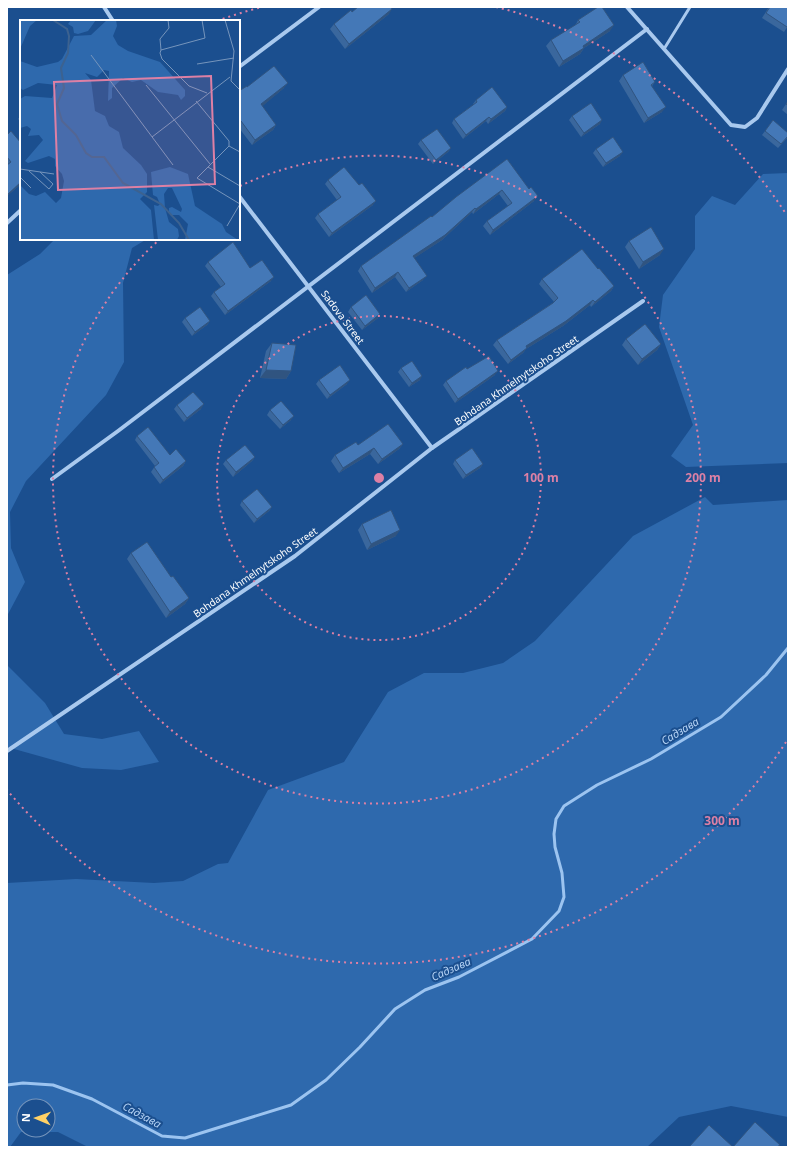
<svg xmlns="http://www.w3.org/2000/svg" width="795" height="1154" viewBox="0 0 795 1154" font-family="'Noto Sans',sans-serif">
  <rect width="100%" height="100%" fill="#1b4f8f"/>
  <g fill="#2e69ad" fill-rule="evenodd">
    <polygon points="788,173 788,463 686,467 671,456 693,425 659,327 663,295 695,249 695,216 712,196 735,205 763,174"/>
    <polygon points="55,239 147,239 132,248 123,283 124,362 106,395 26,481 10,512 11,548 25,582 7,616 7,275 40,254"/>
    <path d="M705,497L713,505L788,500V1117L731,1106L679,1117L647,1147H88L58,1132H21L10,1147H7V883L76,879L154,883L183,881L218,864L228,863L268,790L344,762L388,692L424,673H463L503,663L535,641L633,536ZM24,1106H48V1130H24Z"/>
    <polygon points="7,665 45,703 64,734 102,739 139,731 159,762 121,770 82,768 7,747"/>
  </g>
  <g fill="none" stroke-linecap="round" stroke-linejoin="round">
    <polyline stroke="#9cc4f0" stroke-width="3" points="7,1085 23,1083 53,1085 92,1099 162,1136 185,1138 291,1105 326,1080 360,1047 395,1009 425,990 459,977 532,939 559,911 564,897 562,873 555,847 554,834 556,819 564,806 597,785 651,759 721,717 766,675 788,648"/>
    <polyline stroke="#a9c9ee" stroke-width="3" points="664,49 690,7"/>
    <g stroke="#a9c9ee" stroke-width="4">
      <polyline points="104,7 113,21"/>
      <polyline points="627,7 731,125 745,127 757,118 788,69"/>
      <polyline points="239,67 319,7"/>
      <polyline points="239,196 432,448"/>
      <polyline points="7,223 21,210"/>
      <polyline points="52,479 118,431 647,29"/>
      <polyline points="7,751 295,556 432,448 643,301"/>
    </g>
  </g>
  <g fill="#3a679d">
    <polygon points="769,7 788,26 784,32 762,18"/>
    <polygon points="389,14 345,49 330,29 334,24"/>
    <polygon points="578,20 610,31 584,48 580,54 559,67 546,46 551,40 575,26"/>
    <polygon points="623,75 655,82 652,86 662,112 644,123 619,81"/>
    <polygon points="247,87 284,88 262,106 276,125 273,130 252,145 239,128 239,91"/>
    <polygon points="476,100 507,107 505,111 488,124 486,121 463,139 452,123 454,119 473,105 473,104"/>
    <polygon points="788,101 788,115 782,110"/>
    <polygon points="21,115 21,122 18,119"/>
    <polygon points="572,116 600,124 581,137 569,120"/>
    <polygon points="765,131 788,137 778,148 762,135"/>
    <polygon points="7,135 21,143 21,184 7,196"/>
    <polygon points="421,140 451,148 448,152 433,164 418,144"/>
    <polygon points="596,149 620,156 603,167 593,153"/>
    <polygon points="507,159 534,201 490,235 483,226 487,221 508,206 499,194 473,214 472,212 442,240 414,258 423,280 406,292 395,277 372,293 358,271 361,266 432,217"/>
    <polygon points="328,180 373,205 329,237 315,218 318,214 337,200 325,184"/>
    <polygon points="629,241 660,255 639,269 625,247"/>
    <polygon points="208,262 250,268 271,281 225,315 211,296 214,292 221,287 205,266"/>
    <polygon points="598,269 614,286 611,291 591,307 590,305 563,326 526,349 523,353 508,364 493,345 497,340 554,302 539,284 542,279"/>
    <polygon points="351,307 378,318 362,330 348,312"/>
    <polygon points="185,318 210,321 207,325 192,336 182,322"/>
    <polygon points="626,339 661,344 657,350 638,365 622,345"/>
    <polygon points="272,343 291,371 286,379 260,378 266,351"/>
    <polygon points="401,368 420,380 409,387 398,372"/>
    <polygon points="495,375 455,403 443,385 446,381"/>
    <polygon points="319,380 347,384 327,399 316,384"/>
    <polygon points="177,405 201,409 184,422 174,409"/>
    <polygon points="270,410 291,420 280,429 267,415"/>
    <polygon points="137,436 170,455 186,461 183,466 160,484 151,472 155,466 135,440"/>
    <polygon points="403,444 399,449 378,464 370,454 339,473 331,461 335,455 358,445"/>
    <polygon points="255,457 252,461 233,477 223,464 226,460"/>
    <polygon points="455,460 483,464 480,468 463,479 453,464"/>
    <polygon points="242,501 272,507 269,511 254,523 240,505"/>
    <polygon points="362,524 396,536 367,550 358,530"/>
    <polygon points="131,553 189,598 185,604 166,618 127,559"/>
  </g>
  <g fill="#305480">
    <polygon points="392,9 389,14 345,49 349,44"/>
    <polygon points="614,25 610,31 584,48 580,54 559,67 563,61 583,46"/>
    <polygon points="288,83 284,88 258,110 261,104"/>
    <polygon points="507,107 505,111 488,124 491,119"/>
    <polygon points="666,107 662,112 644,123 648,118"/>
    <polygon points="489,117 486,121 463,139 466,135"/>
    <polygon points="602,120 600,124 581,137 584,133"/>
    <polygon points="276,125 273,130 252,145 255,140"/>
    <polygon points="451,148 448,152 433,164 436,160"/>
    <polygon points="623,152 620,156 603,167 606,163"/>
    <polygon points="21,182 21,184 7,196 7,195"/>
    <polygon points="502,190 499,194 473,214 476,209"/>
    <polygon points="538,196 534,201 490,235 493,230"/>
    <polygon points="376,201 373,205 329,237 332,233"/>
    <polygon points="475,208 472,212 442,240 410,261 413,256"/>
    <polygon points="664,249 660,255 639,269 643,262"/>
    <polygon points="398,272 395,277 372,293 375,288"/>
    <polygon points="427,276 423,280 406,292 409,288"/>
    <polygon points="274,277 271,281 225,315 228,311"/>
    <polygon points="614,286 611,291 591,307 595,302"/>
    <polygon points="593,300 590,305 563,326 526,349 523,353 508,364 511,360 526,346"/>
    <polygon points="380,314 378,318 362,330 365,326"/>
    <polygon points="210,321 207,325 192,336 195,332"/>
    <polygon points="661,344 657,350 638,365 642,359"/>
    <polygon points="266,370 291,371 286,379 260,378"/>
    <polygon points="498,371 495,375 455,403 458,399"/>
    <polygon points="422,376 420,380 409,387 412,383"/>
    <polygon points="350,380 347,384 327,399 330,395"/>
    <polygon points="204,404 201,409 184,422 187,418"/>
    <polygon points="294,416 291,420 280,429 283,425"/>
    <polygon points="403,444 399,449 378,464 382,459"/>
    <polygon points="374,448 370,454 339,473 343,468"/>
    <polygon points="255,457 252,461 233,477 236,472"/>
    <polygon points="186,461 183,466 160,484 163,480"/>
    <polygon points="483,464 480,468 463,479 466,475"/>
    <polygon points="272,507 269,511 254,523 257,519"/>
    <polygon points="400,530 396,536 367,550 371,544"/>
    <polygon points="189,598 185,604 166,618 170,612"/>
  </g>
  <g fill="#4478b7" stroke="#305480">
    <polygon points="358,7 391,7 392,9 349,44 334,24 351,10 352,12"/>
    <polygon points="598,7 602,7 614,25 583,46 584,48 563,61 551,40 580,22 578,20"/>
    <polygon points="770,7 788,7 788,26 787,27 766,13"/>
    <polygon points="643,62 655,82 651,85 666,107 648,118 623,75"/>
    <polygon points="274,66 288,83 261,104 276,125 255,140 241,121 239,122 239,91 247,86 247,87"/>
    <polygon points="492,87 507,107 491,119 489,117 466,135 454,119 477,102 476,100"/>
    <polygon points="788,101 788,106 786,104"/>
    <polygon points="591,103 602,120 584,133 572,116"/>
    <polygon points="773,120 788,133 788,136 781,144 765,131"/>
    <polygon points="437,129 451,148 436,160 421,140"/>
    <polygon points="11,131 21,143 21,182 7,195 7,165 11,162 7,157 7,135"/>
    <polygon points="613,137 623,152 606,163 596,149"/>
    <polygon points="507,159 529,189 531,187 538,196 493,230 487,221 512,203 502,190 476,209 475,208 445,235 413,256 427,276 409,288 398,272 375,288 361,266 431,216 432,217 456,197"/>
    <polygon points="344,167 359,185 362,183 376,201 332,233 318,214 341,197 328,180"/>
    <polygon points="651,227 664,249 643,262 629,241"/>
    <polygon points="233,242 250,268 262,260 274,277 228,311 214,292 225,284 208,262"/>
    <polygon points="582,249 598,269 599,268 614,286 595,302 593,300 566,321 526,346 527,348 511,360 497,340 553,303 558,298 542,279"/>
    <polygon points="366,295 380,314 365,326 351,307"/>
    <polygon points="200,307 210,321 195,332 185,318"/>
    <polygon points="645,324 661,344 642,359 626,339"/>
    <polygon points="272,343 296,345 291,371 266,370"/>
    <polygon points="489,356 498,371 458,399 446,381 466,367 467,369"/>
    <polygon points="412,361 422,376 412,383 401,368"/>
    <polygon points="340,365 350,380 330,395 319,380"/>
    <polygon points="193,392 204,404 187,418 177,405"/>
    <polygon points="281,401 294,416 283,425 270,410"/>
    <polygon points="388,424 403,444 382,459 374,448 343,468 335,455 356,442 358,445"/>
    <polygon points="148,427 170,455 176,449 186,461 163,480 154,467 159,463 137,436"/>
    <polygon points="245,445 255,457 236,472 226,460"/>
    <polygon points="472,448 483,464 466,475 455,460"/>
    <polygon points="257,489 272,507 257,519 242,501"/>
    <polygon points="391,510 400,530 371,544 362,524"/>
    <polygon points="147,542 171,577 173,576 189,598 170,612 131,553"/>
    <polygon points="755,1122 780,1145 777,1147 689,1147 709,1125 733,1147"/>
  </g>
  <g fill="none" stroke="#dd80a5" stroke-width="2" stroke-dasharray="2 4">
    <circle cx="379" cy="478" r="162"/>
    <path d="M240 186A324 324 0 1 1 160 239"/>
    <path d="M786 742A485 485 0 0 1 7 790M217 21A485 485 0 0 1 262 7M496 7A485 485 0 0 1 786 214"/>
  </g>
  <g text-anchor="middle" stroke-width="4" stroke-linejoin="round" paint-order="stroke">
    <g font-size="10" fill="#fff" stroke="#1b4f8f">
      <text transform="translate(343 317) rotate(53)" y="4">Sadova Street</text>
      <text transform="translate(516 380) rotate(-35)" y="4">Bohdana Khmelnytskoho Street</text>
      <text transform="translate(255 572) rotate(-35)" y="4">Bohdana Khmelnytskoho Street</text>
    </g>
    <g font-size="11" font-style="italic" fill="#b5d3f5" stroke="#1b4f8f">
      <text transform="translate(680 731) rotate(-31)" y="4">Садзава</text>
      <text transform="translate(451 969) rotate(-24)" y="4">Садзава</text>
      <text transform="translate(142 1115) rotate(28)" y="4">Садзава</text>
    </g>
  </g>
  <g transform="translate(20 20)">
    <rect width="220" height="220" fill="#1b4f8f"/>
    <path d="M0,0H17L10,6L0,29ZM51,0H76L68,11L58,14L54,13L53,7L48,4ZM87,0H96L97,6L93,16L98,25L108,31L140,42L165,70V76L161,80L158,75L138,72L121,60L112,62L103,58L92,68V78L88,81L89,51L84,50L77,57L65,53L71,60L75,91L85,96L89,106L99,112L103,128L121,145L127,154V172L120,179L131,190L134,220H0V165L9,174L16,176L25,172L36,183L41,178L44,161L42,154L35,146V139L29,136L8,143L5,141L23,120L19,115L8,116L11,109L7,106L0,108V79L5,76L32,78L37,65L18,63L3,70L0,68V41L17,47L38,42L42,39L54,16L71,15ZM150,147L168,154L175,186L202,204L206,212L218,220H165L168,204L159,195H151L149,192V188L152,187L161,192L162,189L152,168H148L144,174L145,188L149,202L158,209L159,216L157,220H138L134,185L138,186L140,184L137,177L133,175L131,152Z" fill="#2e69ad"/>
    <path fill="none" stroke="#3c6290" stroke-width="2" d="M33,0L47,9L49,16L48,33L41,48L44,68L37,84L42,101L56,115L66,133L72,137H84L103,163L141,184L159,203L169,220"/>
    <path fill="none" stroke="#7695bc" stroke-width="1" d="M182,0L185,18L141,30L140,33L142,39L169,66L187,73M205,0L214,31L211,61L220,70M141,30L140,19L149,8L148,0M71,35L153,145M177,44L214,38M126,65L190,144M176,81L209,121V126M132,117L210,57M209,126L177,158L220,184M209,126L220,132M188,147L220,166M0,149L34,154M9,151L29,169L33,164L20,152M0,157L11,168M207,206L220,184"/>
    <path fill="#dd80a5" fill-opacity="0.15" stroke="#dd80a5" stroke-width="2" d="M191,56L195,164L38,170L34,62Z"/>
    <rect width="220" height="220" fill="none" stroke="#fff" stroke-width="2"/>
  </g>
  <circle cx="379" cy="478" r="6" fill="#dd80a5" stroke="#1b4f8f" stroke-width="2"/>
  <g font-size="12" text-anchor="middle" font-weight="bold" fill="#dd80a5" stroke="#1b4f8f" stroke-width="4" stroke-linejoin="round" paint-order="stroke">
    <text x="541" y="482">100 m</text>
    <text x="703" y="482">200 m</text>
    <text x="722" y="825">300 m</text>
  </g>
  <rect width="795" height="1154" fill="none" stroke="#ffffff" stroke-width="16"/>
  <g transform="translate(36 1118) rotate(272)"><circle r="19" fill="#1b4f8f" stroke="#7695bc"/>
  <path d="M0-3L7 15L0 10L-7 15Z" fill="#ffd166"/>
  <text y="-6" font-size="11" font-weight="bold" text-anchor="middle" fill="#ffffff">N</text>
  </g>
</svg>
